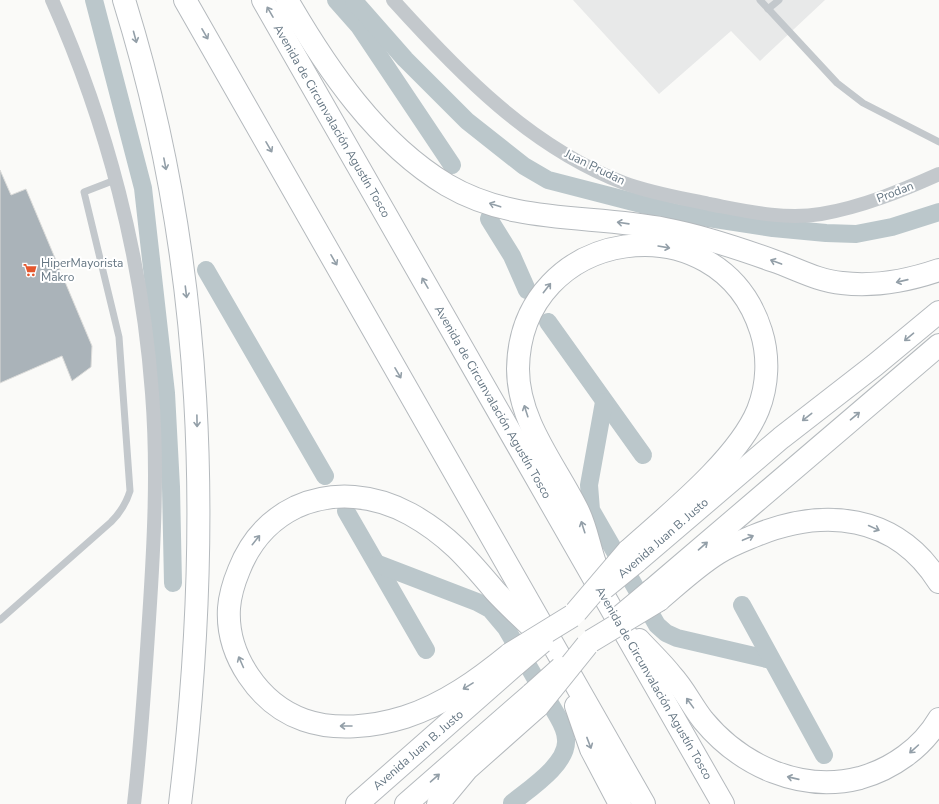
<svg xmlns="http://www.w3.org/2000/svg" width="939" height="804" viewBox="0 0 939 804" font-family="'Nunito Sans',sans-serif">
  <rect width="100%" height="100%" fill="#fafaf8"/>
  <polygon fill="#e8e9e9" points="573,0 825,0 760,61 731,31 659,94"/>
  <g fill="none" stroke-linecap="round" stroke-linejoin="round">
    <polyline stroke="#bbc7cb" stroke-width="5" points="353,0 354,1"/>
    <g stroke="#bbc7cb" stroke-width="18">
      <polyline points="94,0 143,188 166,393 171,487 173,583"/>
      <polyline points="336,0 359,26 452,165"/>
      <polyline points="354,1 405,59 467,121 524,166 548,180 676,213 773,228 826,233 856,234 892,227 939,212"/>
      <polyline points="489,219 512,256 527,290"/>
      <polyline points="206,270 325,476"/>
      <polyline points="548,322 643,455"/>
      <polyline points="604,402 589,485 591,510 657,625 666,633 677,638 771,660"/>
      <polyline points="346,511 426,650"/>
      <path d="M378,564L477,602L490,609L506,628L558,717C562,724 566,731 566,740C568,764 529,789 512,803"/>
      <polyline points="742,605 824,755"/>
    </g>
  </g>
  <polygon fill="#aab3b9" stroke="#dcdcda" points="0,170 11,195 26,189 92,346 91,367 72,381 62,356 0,383"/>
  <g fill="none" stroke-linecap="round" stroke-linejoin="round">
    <g stroke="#b5babe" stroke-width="24">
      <g id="primary">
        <polyline points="636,562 781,438 875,365 939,312"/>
        <polyline points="652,590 939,345"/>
        <polyline points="357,804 516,664"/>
        <polyline points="406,804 532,694"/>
      </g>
    </g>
    <g stroke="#b4b9bd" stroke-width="24">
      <g id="highway">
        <path d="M124,0C206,263 213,532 180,804"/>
        <polyline points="185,0 644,804"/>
        <polyline points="263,0 723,804"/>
        <path d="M287,0C327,69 377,143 447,185C515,225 590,214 665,229C702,236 738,248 774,261C797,269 818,281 842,283C876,287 907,281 939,270"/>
        <path d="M595,563C589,546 586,527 578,511C556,466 518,422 518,369C520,226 719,198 761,331C769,356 768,385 758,410C738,459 668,515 628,551"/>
        <path d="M659,600C678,584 697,566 718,553C729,546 742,541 754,536C824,507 896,514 939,582"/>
        <path d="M639,640C650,652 662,663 672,676C684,689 692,706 703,720C741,766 801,793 860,778C892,769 922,748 939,719"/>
        <path d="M510,654C478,680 445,704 405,717C373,727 335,731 304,720C259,704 226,655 229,608C230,595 234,582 239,570C250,542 269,520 296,507C334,490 375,495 410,514C448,535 468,559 495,591C508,605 523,619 537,632"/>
        <polyline points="576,706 591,749 620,804"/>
        <polyline points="438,804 467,769 538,706"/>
      </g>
    </g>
    <g stroke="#c3c8cc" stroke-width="7">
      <polyline points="760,0 837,83 863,103 939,142"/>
      <polyline points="768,9 779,0"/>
      <path d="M0,620L111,522C120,513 126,504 130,491L119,337L84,192L115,180"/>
    </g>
    <g stroke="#c3c8cc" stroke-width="14">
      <path d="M52,0C107,123 142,258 152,393C158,469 154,544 149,619C145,681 141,743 134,804"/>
      <path d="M393,0C459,73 530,147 624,183C651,193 681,198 709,204C746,211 783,220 821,214C862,207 901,191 939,174"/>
    </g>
    <use href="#primary" stroke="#fff" stroke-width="22"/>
    <use href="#highway" stroke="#fff" stroke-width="22"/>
    <g stroke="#b5babe" stroke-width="24" stroke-linecap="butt">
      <g id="primary-bridge">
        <polyline points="604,588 636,562"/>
        <polyline points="621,616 652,590"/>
        <polyline points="516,664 542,642"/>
        <polyline points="532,694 561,668"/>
      </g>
    </g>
    <g stroke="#b4b9bd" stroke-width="24" stroke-linecap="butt">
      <g id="highway-bridge">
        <polyline points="576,612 628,551"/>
        <polyline points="591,641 659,600"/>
        <polyline points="510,654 572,616"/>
        <polyline points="538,706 587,645"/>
      </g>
    </g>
    <use href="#primary-bridge" stroke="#fff" stroke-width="22"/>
    <use href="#highway-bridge" stroke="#fff" stroke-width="22"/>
  </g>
  <defs><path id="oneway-shaft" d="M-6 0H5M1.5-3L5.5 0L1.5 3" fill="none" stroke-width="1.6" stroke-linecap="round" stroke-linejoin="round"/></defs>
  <g stroke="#939fa8">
    <use href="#oneway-shaft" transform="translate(270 12) rotate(-120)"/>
    <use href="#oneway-shaft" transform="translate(205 34) rotate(60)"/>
    <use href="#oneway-shaft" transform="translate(135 37) rotate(75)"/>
    <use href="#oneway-shaft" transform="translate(269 147) rotate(60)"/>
    <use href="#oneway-shaft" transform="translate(165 164) rotate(79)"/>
    <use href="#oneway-shaft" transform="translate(495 205) rotate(-162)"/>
    <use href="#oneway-shaft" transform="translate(623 223) rotate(-172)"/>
    <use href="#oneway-shaft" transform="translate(664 247) rotate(10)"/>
    <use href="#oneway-shaft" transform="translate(334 260) rotate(60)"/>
    <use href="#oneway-shaft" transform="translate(776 262) rotate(-160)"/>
    <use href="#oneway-shaft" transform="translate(902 281) rotate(167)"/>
    <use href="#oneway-shaft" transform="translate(425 283) rotate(-120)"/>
    <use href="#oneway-shaft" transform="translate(547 288) rotate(-52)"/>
    <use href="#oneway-shaft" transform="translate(186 292) rotate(83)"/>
    <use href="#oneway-shaft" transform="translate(909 337) rotate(140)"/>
    <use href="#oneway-shaft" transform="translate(398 373) rotate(60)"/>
    <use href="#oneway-shaft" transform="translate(526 411) rotate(-108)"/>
    <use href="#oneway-shaft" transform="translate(855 416) rotate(-40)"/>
    <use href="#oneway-shaft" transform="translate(807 417) rotate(142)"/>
    <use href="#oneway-shaft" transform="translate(197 421) rotate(89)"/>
    <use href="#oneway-shaft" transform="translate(583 527) rotate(-108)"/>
    <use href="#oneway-shaft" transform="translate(874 528) rotate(25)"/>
    <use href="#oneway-shaft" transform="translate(748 538) rotate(-23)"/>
    <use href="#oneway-shaft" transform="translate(256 540) rotate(-51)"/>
    <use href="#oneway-shaft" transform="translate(703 546) rotate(-41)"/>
    <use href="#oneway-shaft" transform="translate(241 662) rotate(-114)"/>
    <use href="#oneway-shaft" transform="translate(468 686) rotate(148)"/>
    <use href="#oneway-shaft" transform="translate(690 703) rotate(-126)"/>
    <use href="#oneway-shaft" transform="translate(346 726) rotate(-180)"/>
    <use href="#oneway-shaft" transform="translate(589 743) rotate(69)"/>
    <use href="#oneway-shaft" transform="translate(914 749) rotate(138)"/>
    <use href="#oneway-shaft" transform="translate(435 778) rotate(-41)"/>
    <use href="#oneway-shaft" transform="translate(793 778) rotate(-167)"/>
  </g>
  <defs>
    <g id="supermarket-bare" transform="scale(1.08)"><path d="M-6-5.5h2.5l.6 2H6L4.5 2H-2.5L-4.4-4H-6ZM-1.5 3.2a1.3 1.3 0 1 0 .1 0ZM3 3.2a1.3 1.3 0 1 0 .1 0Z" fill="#e4572e" stroke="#fff" stroke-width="2.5" paint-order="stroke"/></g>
  </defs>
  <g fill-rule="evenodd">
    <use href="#supermarket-bare" x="30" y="270"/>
  </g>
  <g text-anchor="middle" stroke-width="4" stroke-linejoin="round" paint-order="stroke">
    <g font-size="12" fill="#657683" stroke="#fff">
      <text transform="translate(332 121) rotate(60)" y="4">Avenida de Circunvalación Agustín Tosco</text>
      <text transform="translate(595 167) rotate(26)" y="4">Juan Prudan</text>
      <text transform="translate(895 192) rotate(-21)" y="4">Prodan</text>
      <text transform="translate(493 402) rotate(60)" y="4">Avenida de Circunvalación Agustín Tosco</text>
      <text transform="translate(663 538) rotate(-41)" y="4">Avenida Juan B. Justo</text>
      <text transform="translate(654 683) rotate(60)" y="4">Avenida de Circunvalación Agustín Tosco</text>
      <text transform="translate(418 750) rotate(-41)" y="4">Avenida Juan B. Justo</text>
    </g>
    <g font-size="12" fill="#657683" stroke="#fff" text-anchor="start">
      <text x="41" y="267">HiperMayorista<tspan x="41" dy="14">Makro</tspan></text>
    </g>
  </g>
</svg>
